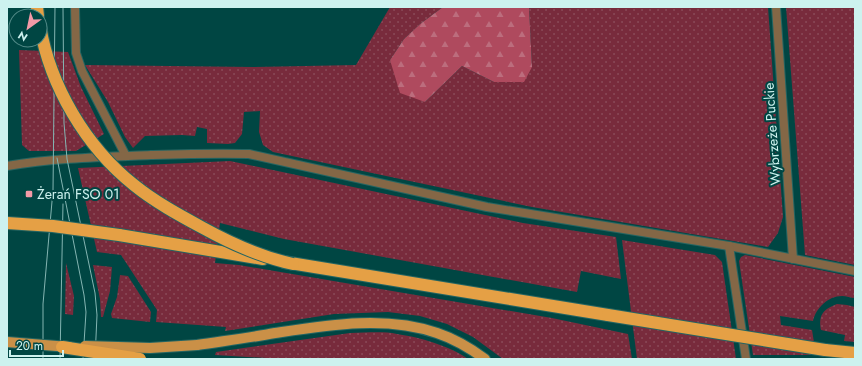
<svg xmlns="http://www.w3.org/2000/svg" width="862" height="366" viewBox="0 0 862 366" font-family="Jost,sans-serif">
  <defs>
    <pattern id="grass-dots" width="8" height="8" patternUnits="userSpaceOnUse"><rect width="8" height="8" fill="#782b3c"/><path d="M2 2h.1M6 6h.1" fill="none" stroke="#8a4a58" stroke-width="1.8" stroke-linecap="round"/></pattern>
    <pattern id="forest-firs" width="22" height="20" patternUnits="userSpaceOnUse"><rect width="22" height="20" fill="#af4a5e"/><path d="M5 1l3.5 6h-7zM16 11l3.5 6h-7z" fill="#bc6d7d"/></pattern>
  </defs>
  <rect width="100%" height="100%" fill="#004643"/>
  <g fill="url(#grass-dots)">
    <polygon points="390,7 443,7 420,24 404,39 390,60 425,102 462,66 494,82 532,67 529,7 768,7 783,217 778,233 768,247 532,207 273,152 263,145 259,132 260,111 244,112 242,134 235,143 228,144 207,143 207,129 197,127 195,136 182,135 145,136 133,148 125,137 108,102 85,65 253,67 356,65"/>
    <polygon points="786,7 855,7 855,265 805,255"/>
    <polygon points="19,50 68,52 81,87 104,134 76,151 29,151 22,145"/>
    <polygon points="230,161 523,223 616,237 621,279 581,271 577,292 284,239 220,223 215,263 239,265 552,318 628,334 632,359 503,359 473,337 447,324 420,316 388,312 334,314 225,331 226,327 156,322 157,310 121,255 97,252 78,168"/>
    <polygon points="622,240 715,255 722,262 736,359 637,359"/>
    <path d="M745,255L855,277V298C851,298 846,296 842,296C828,296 816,308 813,321L780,316L781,325L812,330L816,355H753L739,261L741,257Z"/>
    <polygon points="66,263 74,296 73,315 65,314"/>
    <polygon points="93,265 112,267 110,291 103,317 101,317 100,299"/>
    <polygon points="120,275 128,276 151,312 150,322 112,318 111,314 117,297"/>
    <path d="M837,304L847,305L855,307V342L844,341L845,335L821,330C818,314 824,309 837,304Z"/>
    <path d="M350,333C366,333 382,331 397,334C419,337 450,346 468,359H284L215,355L216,352Z"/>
  </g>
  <polygon fill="url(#forest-firs)" points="443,7 529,7 532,67 524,82 494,82 462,66 425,102 400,93 390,60 404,39 420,24"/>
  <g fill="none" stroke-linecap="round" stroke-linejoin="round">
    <g stroke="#256562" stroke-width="10">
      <g id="lane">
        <polyline points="75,7 76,53 82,71 126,156"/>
        <polyline points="776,7 793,259"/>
        <path d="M7,166C55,158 103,157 151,155C184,154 216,153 249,154L487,207L729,246L855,271"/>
        <polyline points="729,246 746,359"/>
      </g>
    </g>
    <g stroke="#256562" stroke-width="12">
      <path id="primary" d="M197,345C223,341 249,338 275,333C327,325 386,315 437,333C455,339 470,348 485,359"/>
    </g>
    <g stroke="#256562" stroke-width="14">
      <g id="highway">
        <polyline points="37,7 38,16"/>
        <polyline points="119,235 263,259"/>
        <polyline points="284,262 608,315"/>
        <polyline points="825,350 855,353"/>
      </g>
    </g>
    <use href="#lane" stroke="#846746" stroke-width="8"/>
    <use href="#primary" stroke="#ca9047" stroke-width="10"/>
    <use href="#highway" stroke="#e5a045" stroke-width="12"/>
    <g stroke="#84b5b2" stroke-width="1">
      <polyline points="63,7 64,123 67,159 95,293 97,315 95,359"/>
      <polyline points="57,158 84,295 86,312 83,359"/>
      <polyline points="43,359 43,304 53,190 55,7"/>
      <polyline points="60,359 63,204"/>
    </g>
    <g stroke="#256562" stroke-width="12" stroke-linecap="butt">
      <g id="primary-bridge">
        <polyline points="7,342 69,347"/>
        <polyline points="85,346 150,348 197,345"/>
      </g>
    </g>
    <g stroke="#256562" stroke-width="14" stroke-linecap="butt">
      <g id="highway-bridge">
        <path d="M40,26C50,86 86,147 134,185C155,202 179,215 203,228C232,244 261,257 293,264"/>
        <polyline points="7,223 53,226 119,235"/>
        <polyline points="608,315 825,350"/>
        <polyline points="62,347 140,359"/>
      </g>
    </g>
    <use href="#primary-bridge" stroke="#ca9047" stroke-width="10"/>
    <use href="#highway-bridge" stroke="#e5a045" stroke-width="12"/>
  </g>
  <rect fill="#f39aa7" stroke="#004643" stroke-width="1.5" x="25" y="190" width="8" height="8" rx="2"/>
  <g text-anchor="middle" stroke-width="4" stroke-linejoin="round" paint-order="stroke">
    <g font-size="14" fill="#cdf2ef" stroke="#004643">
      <text transform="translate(772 134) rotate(-94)" y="5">Wybrzeże Puckie</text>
    </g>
    <g font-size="14" fill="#cdf2ef" stroke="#004643" text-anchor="start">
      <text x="37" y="199">Żerań FSO 01</text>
    </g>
  </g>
  <rect width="862" height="366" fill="none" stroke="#cdf2ef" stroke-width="16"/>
  <g transform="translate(28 28) rotate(213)"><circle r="19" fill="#004643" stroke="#528b88"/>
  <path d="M0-3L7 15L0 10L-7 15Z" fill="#f39aa7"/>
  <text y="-6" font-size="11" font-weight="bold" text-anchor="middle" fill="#cdf2ef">N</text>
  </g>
  <path d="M10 350v6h53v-6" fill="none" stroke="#cdf2ef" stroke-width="2"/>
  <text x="16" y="350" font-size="12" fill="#cdf2ef" stroke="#004643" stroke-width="3" paint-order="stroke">20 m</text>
</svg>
